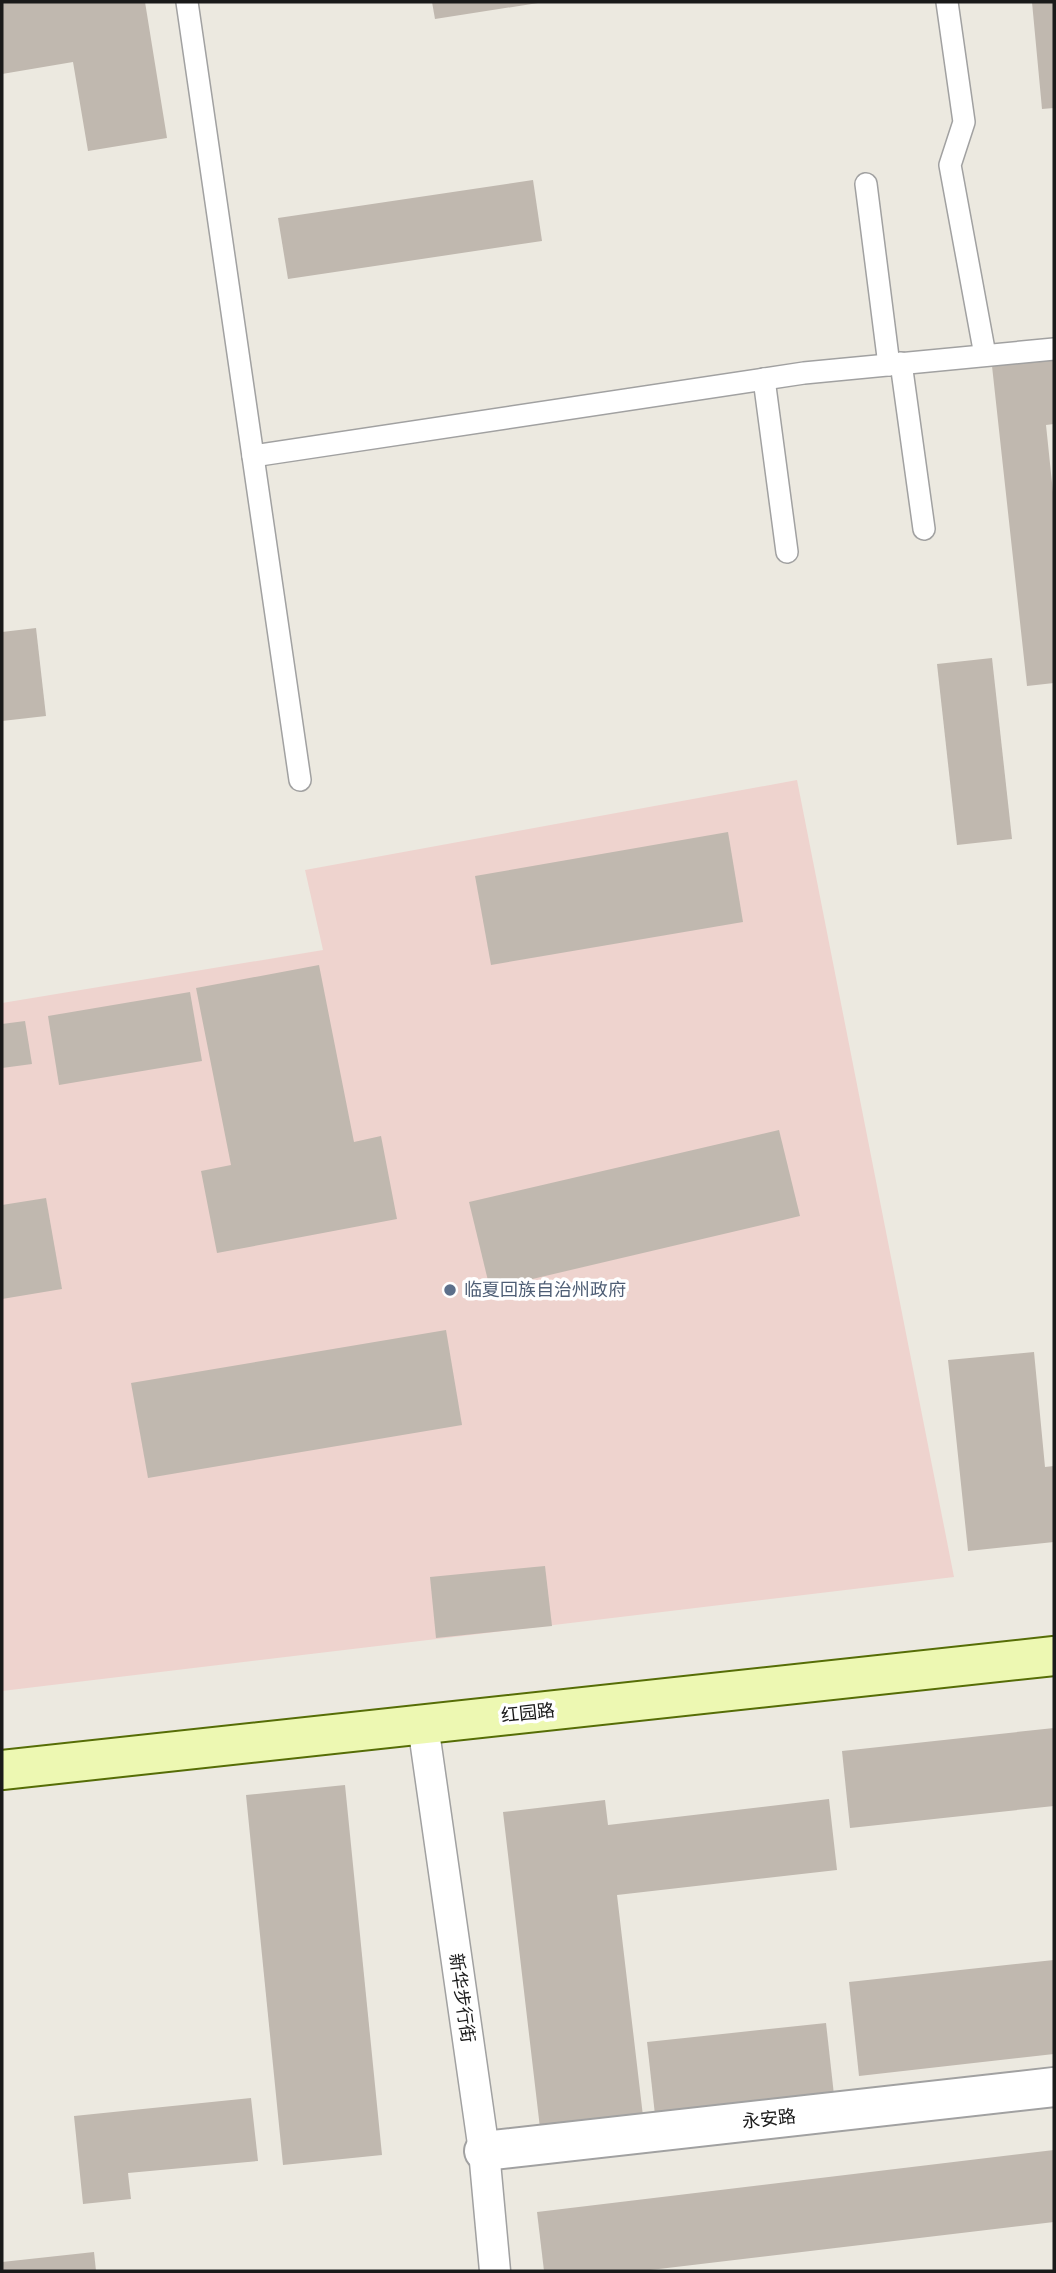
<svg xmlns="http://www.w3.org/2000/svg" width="1056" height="2273" viewBox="0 0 1056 2273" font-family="'Work Sans','Noto Sans SC',sans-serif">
  <rect width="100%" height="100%" fill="#ece9e0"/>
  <polygon fill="#eed3ce" points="797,780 954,1577 2,1691 2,1003 323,950 305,870"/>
  <g fill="#c0b8af">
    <polygon points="2,2 145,2 167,138 88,151 73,62 2,74"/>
    <polygon points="432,2 538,2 538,3 435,19"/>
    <polygon points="1032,2 1054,2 1054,108 1042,109"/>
    <polygon points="533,180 542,241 288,279 278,218"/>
    <polygon points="1054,360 1054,424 1046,425 1054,502 1054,683 1027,686 992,366"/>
    <polygon points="36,628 46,716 2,721 2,632"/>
    <polygon points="992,658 1012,839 957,845 937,664"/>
    <polygon points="728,832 743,922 491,965 475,876"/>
    <polygon points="319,965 354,1142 381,1136 397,1219 217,1253 201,1171 231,1165 196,988"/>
    <polygon points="190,992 202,1061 59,1085 48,1016"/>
    <polygon points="25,1021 32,1064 2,1068 2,1024"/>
    <polygon points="779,1130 800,1216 490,1289 469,1202"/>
    <polygon points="46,1198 62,1289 2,1299 2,1205"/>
    <polygon points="446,1330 462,1425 148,1478 131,1383"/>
    <polygon points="1034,1352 1045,1467 1054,1466 1054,1542 968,1551 948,1360"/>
    <polygon points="545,1566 552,1626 436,1638 430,1577"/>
    <polygon points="1054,1728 1054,1806 850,1828 842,1751"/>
    <polygon points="345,1785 382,2155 283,2165 246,1795"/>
    <polygon points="829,1799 837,1870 617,1895 643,2116 540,2128 503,1812 605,1800 608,1825"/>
    <polygon points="1054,1960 1054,2054 859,2076 849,1982"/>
    <polygon points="826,2023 835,2104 656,2124 647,2042"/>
    <polygon points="251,2098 258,2161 128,2173 131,2199 83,2204 74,2116"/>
    <polygon points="1054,2150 1054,2222 642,2271 544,2271 537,2212"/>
    <polygon points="94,2252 96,2271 2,2271 2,2262"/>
  </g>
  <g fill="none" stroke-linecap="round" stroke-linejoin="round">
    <g stroke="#a1a1a1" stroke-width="24">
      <g id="service">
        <polyline points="187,2 300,780"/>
        <polyline points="947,2 964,122 950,165 985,355"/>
        <polyline points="866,184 889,365"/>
        <polyline points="901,363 924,529"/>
        <polyline points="764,379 787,552"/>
        <polyline points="253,456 804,373 1054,349"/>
      </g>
    </g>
    <g stroke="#a1a1a1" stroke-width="33">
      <polyline id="pedestrian" points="423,1725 484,2151 495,2271"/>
    </g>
    <g stroke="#a1a1a1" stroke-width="42">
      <polyline id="minor" points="484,2151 1054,2087"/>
    </g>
    <g stroke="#566d06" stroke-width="42">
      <polyline id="secondary" points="2,1770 1054,1656"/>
    </g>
    <use href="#service" stroke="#fff" stroke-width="21"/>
    <use href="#pedestrian" stroke="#fff" stroke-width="30"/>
    <use href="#minor" stroke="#fff" stroke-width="38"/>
    <use href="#secondary" stroke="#edf8b2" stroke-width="38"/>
  </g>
  <circle fill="#5c6f8a" stroke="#fff" stroke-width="2.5" cx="450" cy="1290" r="7"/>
  <g text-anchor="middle" stroke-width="7" stroke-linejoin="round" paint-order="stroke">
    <g font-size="18" fill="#4e5e75" stroke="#fff" text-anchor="start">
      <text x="464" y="1296">临夏回族自治州政府</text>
    </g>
    <g font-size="18" fill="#1a1a1a" stroke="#fff">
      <text transform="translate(528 1713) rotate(-6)" y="6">红园路</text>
      <text transform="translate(462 1998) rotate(82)" y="6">新华步行街</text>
      <text transform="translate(769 2119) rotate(-6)" y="6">永安路</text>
    </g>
  </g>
  <rect width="1056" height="2273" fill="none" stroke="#1a1a1a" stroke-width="7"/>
</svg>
